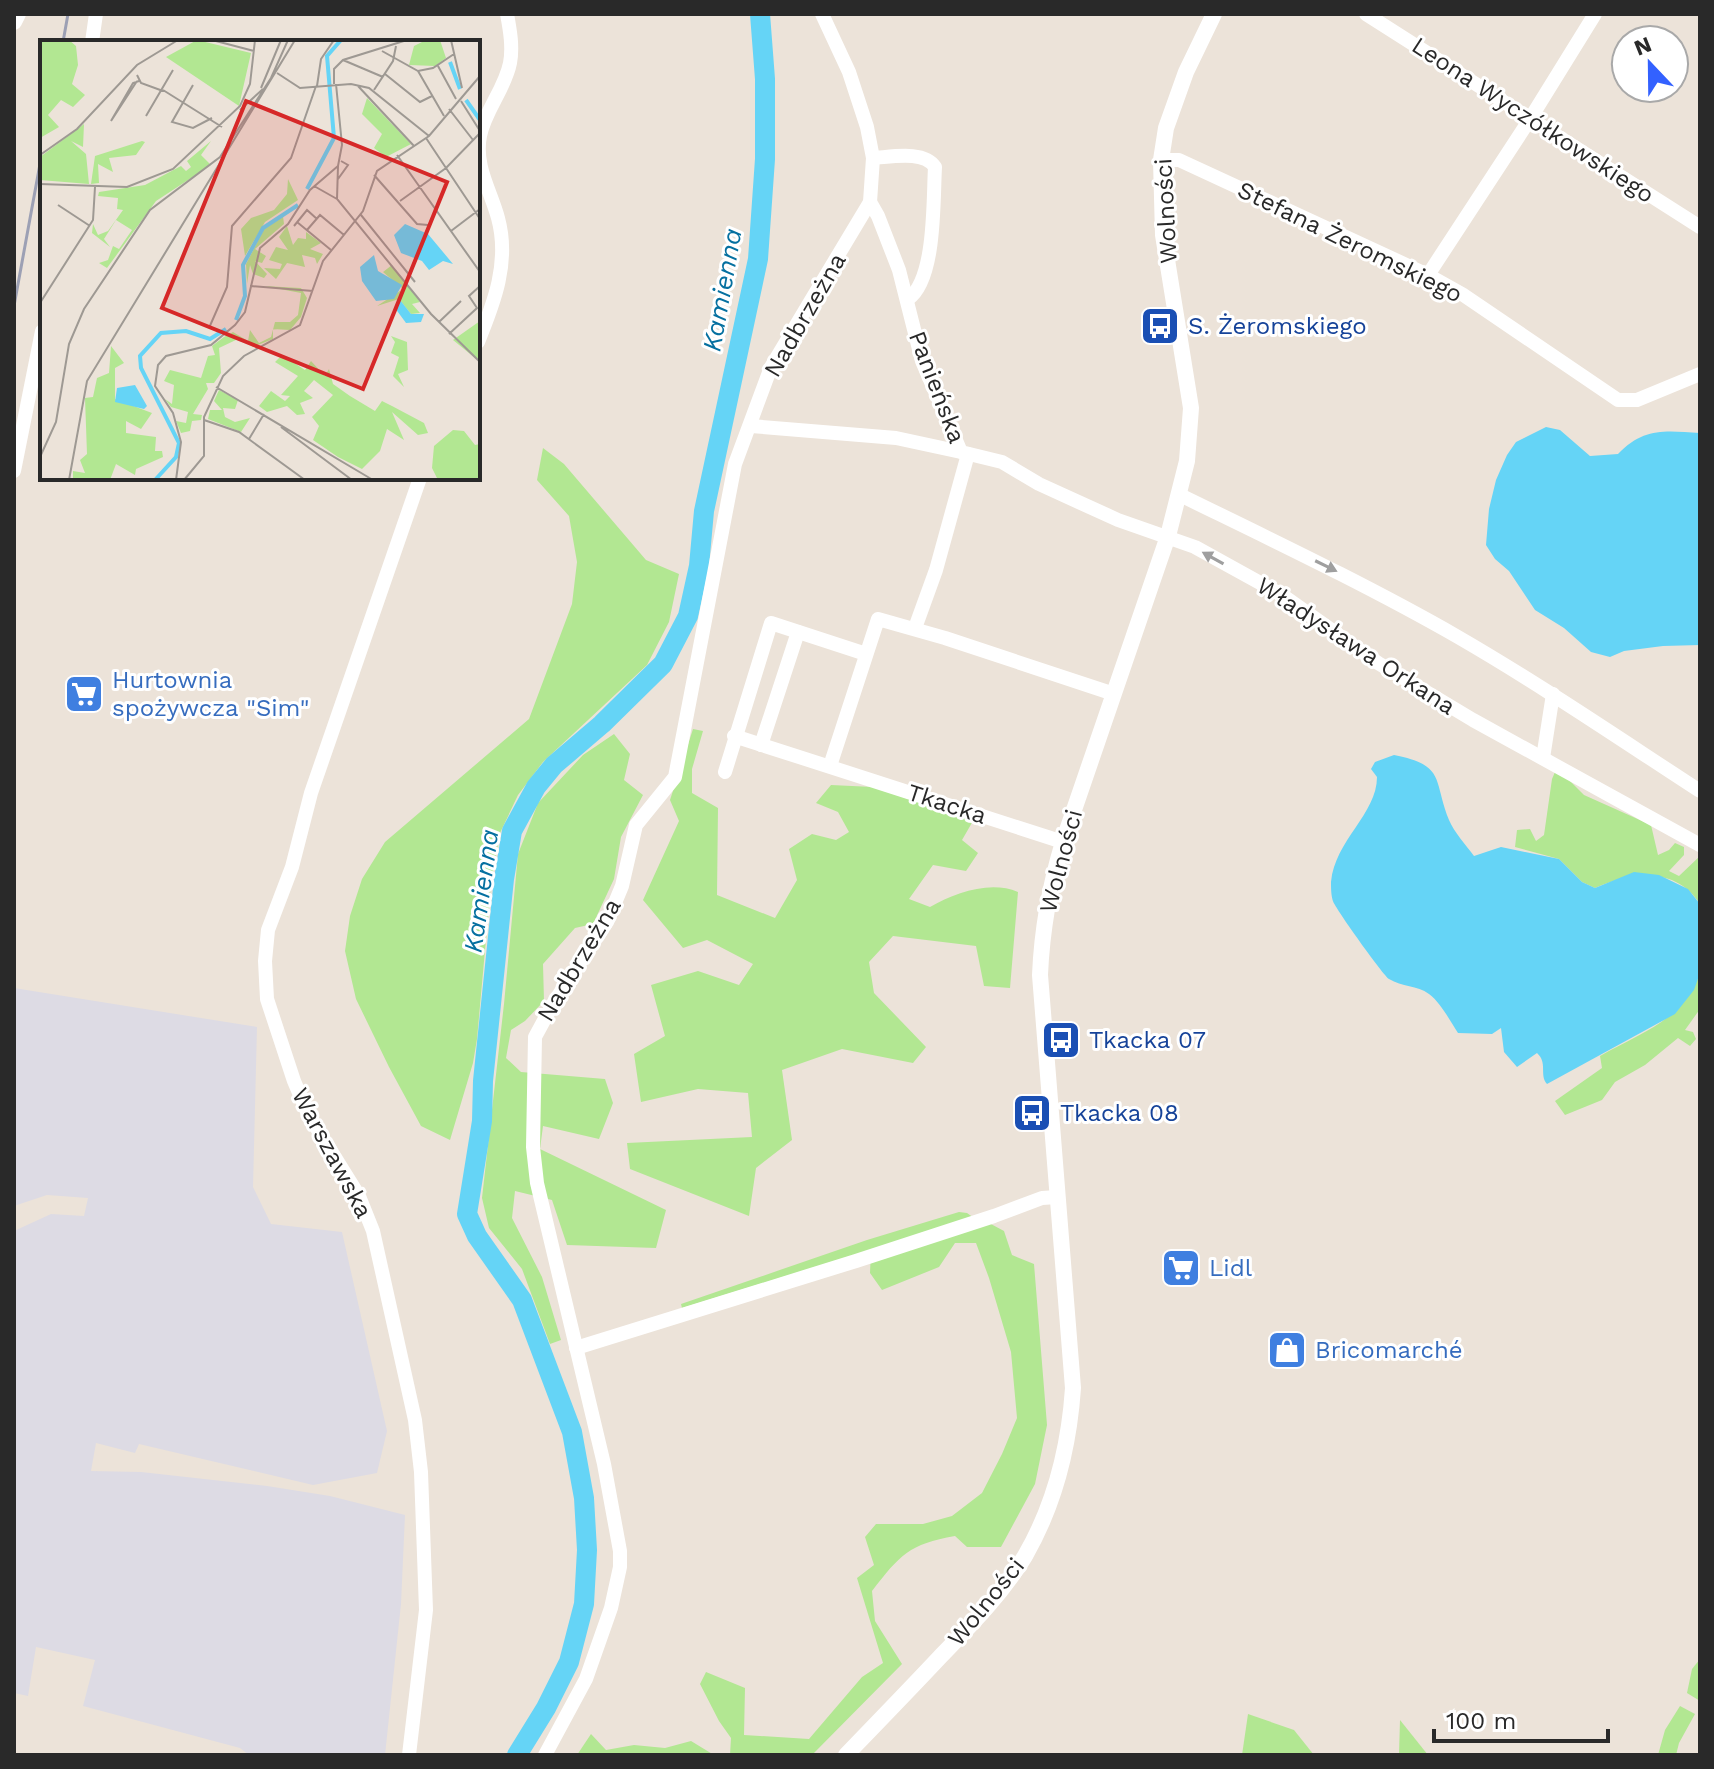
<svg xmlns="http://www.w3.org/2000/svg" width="1714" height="1769" viewBox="0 0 1714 1769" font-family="'Work Sans',sans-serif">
  <rect width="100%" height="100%" fill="#ece3d9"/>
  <polygon fill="#dddbe4" points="14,988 257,1027 253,1187 271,1224 342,1232 387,1431 377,1473 313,1485 139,1444 135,1453 96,1443 91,1471 141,1472 267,1486 330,1496 405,1515 401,1604 385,1755 249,1755 240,1748 83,1706 95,1660 36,1647 28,1696 14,1693 14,1231 51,1214 84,1216 88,1198 47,1195 14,1206"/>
  <g fill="#b2e792">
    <polygon points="543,448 564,464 646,560 679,574 669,622 647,665 543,762 518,795 500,833 491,884 477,1039 473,1063 450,1140 421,1126 389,1067 356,999 345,951 350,916 362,879 385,842 529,719 572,604 577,562 569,516 537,480"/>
    <path d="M693,729L703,731L692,769V793L718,808L717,895L775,918L797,880L789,849L812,834L836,840L849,832L838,812L816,803L831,785L873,787L973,821L962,840L978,853L966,871L933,865L909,899L930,907C955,893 990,880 1018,892L1010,988L984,986L976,946L893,936L869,962L874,993L926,1047L913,1063L842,1049L782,1070L792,1140L756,1168L749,1216L630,1169L627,1143L752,1137L748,1093L698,1089L641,1102L634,1054L665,1036L651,985L698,971L739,985L753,964L707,940L683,948L643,900L679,821L670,800Z"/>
    <polygon points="614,734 630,754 624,780 643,795 621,837 614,879 593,924 575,928 543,964 544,1001 525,1021 511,1030 506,1058 521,1072 605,1079 613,1103 599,1139 543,1126 540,1149 666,1210 656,1248 567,1245 552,1200 515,1191 512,1218 542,1277 561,1340 550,1344 522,1269 489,1228 482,1198 504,1004 518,854 538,803 583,755"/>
    <path d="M1555,772H1561L1584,795L1651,825L1658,855L1669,850L1675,843L1684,847V855L1669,871L1679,876L1700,856V904C1675,866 1632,872 1595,888L1582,882L1559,859L1515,847L1517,830L1530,829L1536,841L1544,835L1552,779Z"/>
    <path d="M1700,973V1009L1685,1030L1693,1032L1696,1039L1690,1046L1678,1038L1645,1065L1615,1082L1602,1100L1565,1115L1555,1101L1602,1068L1600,1056C1642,1032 1682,1021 1700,973Z"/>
    <path d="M959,1212L967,1213L984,1225L989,1223L1004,1231L1012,1255L1034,1264L1047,1425L1035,1484L1001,1547H967L955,1536C909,1544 900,1555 872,1591L875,1621L902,1664L812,1755H730L731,1738L719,1721L700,1684L706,1672L745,1688L744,1735L809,1739L862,1677L883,1663L857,1578L874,1565L865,1537L876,1524H923L952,1516L982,1493L1002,1454L1017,1418L1011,1352L989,1278L976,1243H955L939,1267L882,1290L870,1273L871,1250L682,1308L681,1304L867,1240Z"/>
    <polygon points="1700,1659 1700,1701 1687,1693 1692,1669"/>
    <polygon points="1680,1706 1695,1714 1679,1743 1676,1755 1658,1755 1665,1730"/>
    <polygon points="1248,1714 1294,1730 1314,1755 1242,1755"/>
    <polygon points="1400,1720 1428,1755 1399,1755"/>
    <polygon points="591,1734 606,1750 634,1745 665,1748 691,1741 714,1755 577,1755"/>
  </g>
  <g fill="#65d4f6">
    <path d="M1546,427L1560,430L1590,456L1618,454C1644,427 1665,431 1700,433V645L1663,646L1624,651L1610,657L1591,652L1564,628L1535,610L1509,571L1495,559L1486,545L1489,509L1496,480L1507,455L1516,442Z"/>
    <path d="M1394,755C1446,765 1433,780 1449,820C1454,832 1466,845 1474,856L1501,847L1559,859L1582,882L1595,888L1634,872L1659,875L1688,889L1700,904V973L1694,990L1675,1014L1547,1084C1539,1075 1548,1063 1537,1053L1517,1067L1504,1052L1501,1028L1492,1034L1458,1033C1450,1021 1441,1003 1429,994C1417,985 1402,987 1389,979C1383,975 1341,916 1335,905C1331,900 1331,889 1331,882C1335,840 1377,814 1377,777L1371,769L1375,762Z"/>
  </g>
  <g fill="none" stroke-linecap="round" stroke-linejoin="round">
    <polyline stroke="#65d4f6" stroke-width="20" points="517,1755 546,1708 569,1662 584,1604 587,1550 584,1498 572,1432 522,1300 477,1236 467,1214 482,1121 483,1081 504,879 512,831 536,787 554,765 602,724 663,664 688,616 699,566 704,511 758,259 765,159 765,79 760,14"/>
    <g stroke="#fff" stroke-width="14">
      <path d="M1366,14C1477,85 1588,156 1700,227"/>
      <polyline points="92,42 96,14"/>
      <path d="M873,158C891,157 924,150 935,167C933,200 936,280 908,299"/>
      <polyline points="1161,160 1179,160 1428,275 1462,294 1618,400 1637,400 1700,374"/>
      <polyline points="870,202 878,216 899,270 922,361 961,452 1002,462 1039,484 1118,520 1195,547 1282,595 1378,663 1473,720 1700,845"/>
      <polyline points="1428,275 1530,119 1595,14"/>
      <path d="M478,342C494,303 510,262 498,218C491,191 474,166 480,136C485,110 505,89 510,63C513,47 510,30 507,14"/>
      <polyline points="751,426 896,438 961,452"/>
      <polyline points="14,471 42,331"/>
      <path d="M1180,495C1274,541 1367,585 1458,637C1541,685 1620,739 1700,791"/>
      <polyline points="915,628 936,570 968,454"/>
      <polyline points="734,736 1063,842"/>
      <polyline points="761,745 798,632"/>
      <polyline points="1543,758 1553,694"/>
      <polyline points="830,766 878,619 945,638 1114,694"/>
      <polyline points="725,772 771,623 866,654"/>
      <polyline points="576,1348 856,1261 994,1216 1042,1198 1057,1197"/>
      <polyline points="409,1755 426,1610 421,1472 415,1420 373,1231 359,1196 308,1114 294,1081 267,999 265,961 268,930 292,867 311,793 420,478"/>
      <polyline points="545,1755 586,1679 611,1608 620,1567 620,1551 604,1464 537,1183 533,1147 535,1037 554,1002 607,922 622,886 636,825 675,777 735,464 771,367 870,202 873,158 867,127 849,72 822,14"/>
    </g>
    <g stroke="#fff" stroke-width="16">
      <polyline points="14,22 18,14"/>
      <path d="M846,1755C877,1723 908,1691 939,1658C970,1626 1002,1594 1025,1556C1055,1504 1069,1447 1073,1388L1040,975C1042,928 1049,888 1063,842L1168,536L1187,461L1191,408L1163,235L1161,160L1166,128L1186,72L1214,14"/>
    </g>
    <g stroke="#9ca0b4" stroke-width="3">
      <polyline points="63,42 68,14"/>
      <polyline points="14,306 42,153"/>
    </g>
  </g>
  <defs><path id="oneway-solid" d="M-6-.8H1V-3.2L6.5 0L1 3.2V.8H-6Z" transform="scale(2)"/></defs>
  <g fill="#9f9f9f">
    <use href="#oneway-solid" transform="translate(1213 558) rotate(-151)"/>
    <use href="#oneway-solid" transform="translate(1326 566) rotate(26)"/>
  </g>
  <defs>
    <g id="bus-square" transform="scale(2)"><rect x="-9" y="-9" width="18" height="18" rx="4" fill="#1a4fb4" stroke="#fff"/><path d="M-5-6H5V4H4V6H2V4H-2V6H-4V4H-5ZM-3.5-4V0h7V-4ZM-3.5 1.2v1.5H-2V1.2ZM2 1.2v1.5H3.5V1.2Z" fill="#fff"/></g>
    <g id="supermarket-square" transform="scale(2)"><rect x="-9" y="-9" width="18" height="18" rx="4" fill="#3f7fe0" stroke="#fff"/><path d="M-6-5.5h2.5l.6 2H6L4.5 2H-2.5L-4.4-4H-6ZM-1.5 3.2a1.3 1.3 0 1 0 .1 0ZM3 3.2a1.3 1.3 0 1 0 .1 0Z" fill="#fff"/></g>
    <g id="shop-square" transform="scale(2)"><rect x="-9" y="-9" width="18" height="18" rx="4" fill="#3f7fe0" stroke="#fff"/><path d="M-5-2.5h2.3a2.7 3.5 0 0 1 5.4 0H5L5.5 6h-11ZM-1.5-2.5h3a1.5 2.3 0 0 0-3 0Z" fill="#fff"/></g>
  </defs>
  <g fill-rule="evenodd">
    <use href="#bus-square" x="1160" y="326"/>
    <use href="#supermarket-square" x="84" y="694"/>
    <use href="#bus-square" x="1061" y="1040"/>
    <use href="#bus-square" x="1032" y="1113"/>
    <use href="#supermarket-square" x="1181" y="1268"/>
    <use href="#shop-square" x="1287" y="1350"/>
  </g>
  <g text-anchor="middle" stroke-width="6" stroke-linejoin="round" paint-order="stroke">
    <g font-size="24" fill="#292929" stroke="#fff">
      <text transform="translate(1533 120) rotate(33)" y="8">Leona Wyczółkowskiego</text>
      <text transform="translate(1166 211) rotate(-93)" y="8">Wolności</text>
      <text transform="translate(1350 242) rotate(26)" y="8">Stefana Żeromskiego</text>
      <text transform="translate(805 315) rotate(-60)" y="8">Nadbrzeżna</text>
      <text transform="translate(937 387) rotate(69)" y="8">Panieńska</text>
      <text transform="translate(1356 646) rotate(33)" y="8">Władysława Orkana</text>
      <text transform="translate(947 804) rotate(18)" y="8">Tkacka</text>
      <text transform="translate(1061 861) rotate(-75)" y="8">Wolności</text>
      <text transform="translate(579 960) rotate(-59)" y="8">Nadbrzeżna</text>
      <text transform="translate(332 1153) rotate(62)" y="8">Warszawska</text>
      <text transform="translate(986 1602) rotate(-51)" y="8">Wolności</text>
    </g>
    <g font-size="24" fill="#164399" stroke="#fff" text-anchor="start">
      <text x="1188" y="334">S. Żeromskiego</text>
      <text x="1089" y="1048">Tkacka 07</text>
      <text x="1060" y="1121">Tkacka 08</text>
    </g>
    <g font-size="24" fill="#366cbe" stroke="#fff" text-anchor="start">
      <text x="112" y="688">Hurtownia<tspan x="112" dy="28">spożywcza "Sim"</tspan></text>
      <text x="1209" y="1276">Lidl</text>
      <text x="1315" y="1358">Bricomarché</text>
    </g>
    <g font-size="26" font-style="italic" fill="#0570a0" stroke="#fff">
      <text transform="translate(722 290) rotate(-80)" y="9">Kamienna</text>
      <text transform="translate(481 891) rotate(-82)" y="9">Kamienna</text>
    </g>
  </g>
  <g transform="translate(40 40)">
    <rect width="440" height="440" fill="#ece3d9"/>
    <path d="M0,0H29L36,6L38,25L32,44L45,55L33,67L21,60L8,75L19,87L0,98ZM157,0L211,13L199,66L126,17ZM386,0H400L406,18L395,26L369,25L374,6ZM327,58L371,104L346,117L334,108L342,94L322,74ZM44,84L43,107L31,101L46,114L49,144L0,140V117ZM102,101L105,102L96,115L69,118L73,132L58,124L59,143L51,144L55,116ZM171,101L161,115L171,125L116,161L67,228L59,223L68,220L73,206L79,209L92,190L76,180L64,199L70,207L52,193L53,184L58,195L68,191L83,170L77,169L78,158L58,156L59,152L105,145L141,126L146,131L151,127L147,121ZM248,139L258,160L225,182L205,216L201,189L211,178L234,170L247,154ZM243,176L244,184L215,209L226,216L222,223L215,221L227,234L224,238L213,234L210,225L207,244L206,224L226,185ZM247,186L253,205L258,198L266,199V192L281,203L270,209L283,214L277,224L275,218L262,215L265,227L247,223L236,239L224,228L240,229L242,224L229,220L236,207L248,210L239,197ZM352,225L380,262L372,264L380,273L371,274L359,259L337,266L363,249L343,232ZM224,246L261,248L267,258L261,277L250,290L233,289V299L213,307L200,298L179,308L181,333L174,343H166L168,349L153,374L162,375L161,380L152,381L150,391L141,393L136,381L146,383L148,372L131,367L125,359L132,364L134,345L124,341L130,330L161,338L168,316L175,315L172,306L184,297L193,292L208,301L210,290L219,303L231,297L235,282H250L258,275L261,253ZM440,281V322L413,300ZM351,296L367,302L368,330L358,334L364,347L353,336L359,317L351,313L355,302ZM71,306L84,323L75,328V359L112,373L101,389L86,381V393L116,397L115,411H122L123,417L96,429L95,435L76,424L70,440L33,438V431L45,433L40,420L47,414L45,358L53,357L57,338L69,333ZM242,315L265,330L271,321L285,336L289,329L293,344L310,356L335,371L342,361L352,366L384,383L388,393L378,395L352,372L364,400L347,389L340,411L322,429L298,417L273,400L279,386L272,377L293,355L274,340L264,351L273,358L260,363L265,374L257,375L247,366L227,372L219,366L231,351L245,361L250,356L241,355L258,336L235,322ZM179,350L198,360L195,369L183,368L185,377L195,382L210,378L201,392L168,379L170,370H182L174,361ZM413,390L424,391L435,405L440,404V440H398L392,428L394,406Z" fill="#b2e792"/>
    <path d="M365,184L388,194L413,224L403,221L389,230L382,221L361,213L354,195ZM334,215L338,231L362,245L354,259L336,261L322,241L320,227ZM360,260L371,274H384L381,282L366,283L355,268ZM95,345L107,366L104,369L75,362L77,348Z" fill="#65d4f6"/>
    <path fill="none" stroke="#65d4f6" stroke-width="4" d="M410,22L420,49M426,60L440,80M267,149L294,98L287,16L301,0M196,280L205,256L203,225L223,188L258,165M115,440L136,417L139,403L101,328L100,316L121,293L146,291L170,299L186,289"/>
    <path fill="none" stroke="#9e9993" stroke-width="2" d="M172,0L214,11M411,0L422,48M342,11L378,31L393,28L414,14M303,20L343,37M398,26L416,59M378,31L404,76M237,33L260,48L311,44L329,48L389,96M345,34L380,62L392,56M97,35L101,43L123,51M97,41L71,81L93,43L99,41M294,44V29L303,20L367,0M153,45L132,82L153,88L172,78M277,46L281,19L294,0M318,46L374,106M221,48L241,0M123,50L182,87M334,50L353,21L356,6M421,61L440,91M409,69L433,100M200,70L223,49M106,76L133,30M386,98L440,179M0,115L37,89L97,25L138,0M357,115L440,232M298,126L297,159L391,274L440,322M334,135L377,184L388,185M298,139L308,125L301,121M0,144L87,147L133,129L200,66L210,44L215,0M274,146L297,159M360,161L406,128L440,93M18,165L50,186M321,175L375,242M257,182L291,210M254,186L267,170L277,179M267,190L280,175L304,195M411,191L440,169M210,246L273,251M0,263L53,180L55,147M399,282L421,261M169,288L187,247L192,186L251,118L276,46M409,294L437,268L429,256L440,246M176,347L333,440M164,380L199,392L265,440M241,387L312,440M209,399L224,374M0,417L16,382L29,304L44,269L110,170L180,117L231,38L248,0M29,440L47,341L255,0M136,440L141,402L133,373L115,346L118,325L126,316L171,305L195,285L205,272L220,208L248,184L270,150L298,126L302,105L296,44M144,440L164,416V377L183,336L204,316L260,285L283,221L323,171L337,131L389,96L440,36"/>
    <path fill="#d62828" fill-opacity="0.15" stroke="#d62828" stroke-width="4" d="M206,61L407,142L323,349L122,268Z"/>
    <rect width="440" height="440" fill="none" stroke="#292929" stroke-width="4"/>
  </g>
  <rect width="1714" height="1769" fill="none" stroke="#292929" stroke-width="32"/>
  <g transform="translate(1650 64) rotate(338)"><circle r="38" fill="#ffffff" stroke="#a9a9a9" stroke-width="2"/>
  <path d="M0-6L14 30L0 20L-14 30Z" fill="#3361ff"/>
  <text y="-12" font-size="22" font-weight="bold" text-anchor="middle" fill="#292929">N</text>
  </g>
  <path d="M1434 1729v12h174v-12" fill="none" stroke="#292929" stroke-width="4"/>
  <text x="1446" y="1729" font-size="24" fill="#292929" stroke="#ffffff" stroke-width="6" paint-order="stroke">100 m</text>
</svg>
